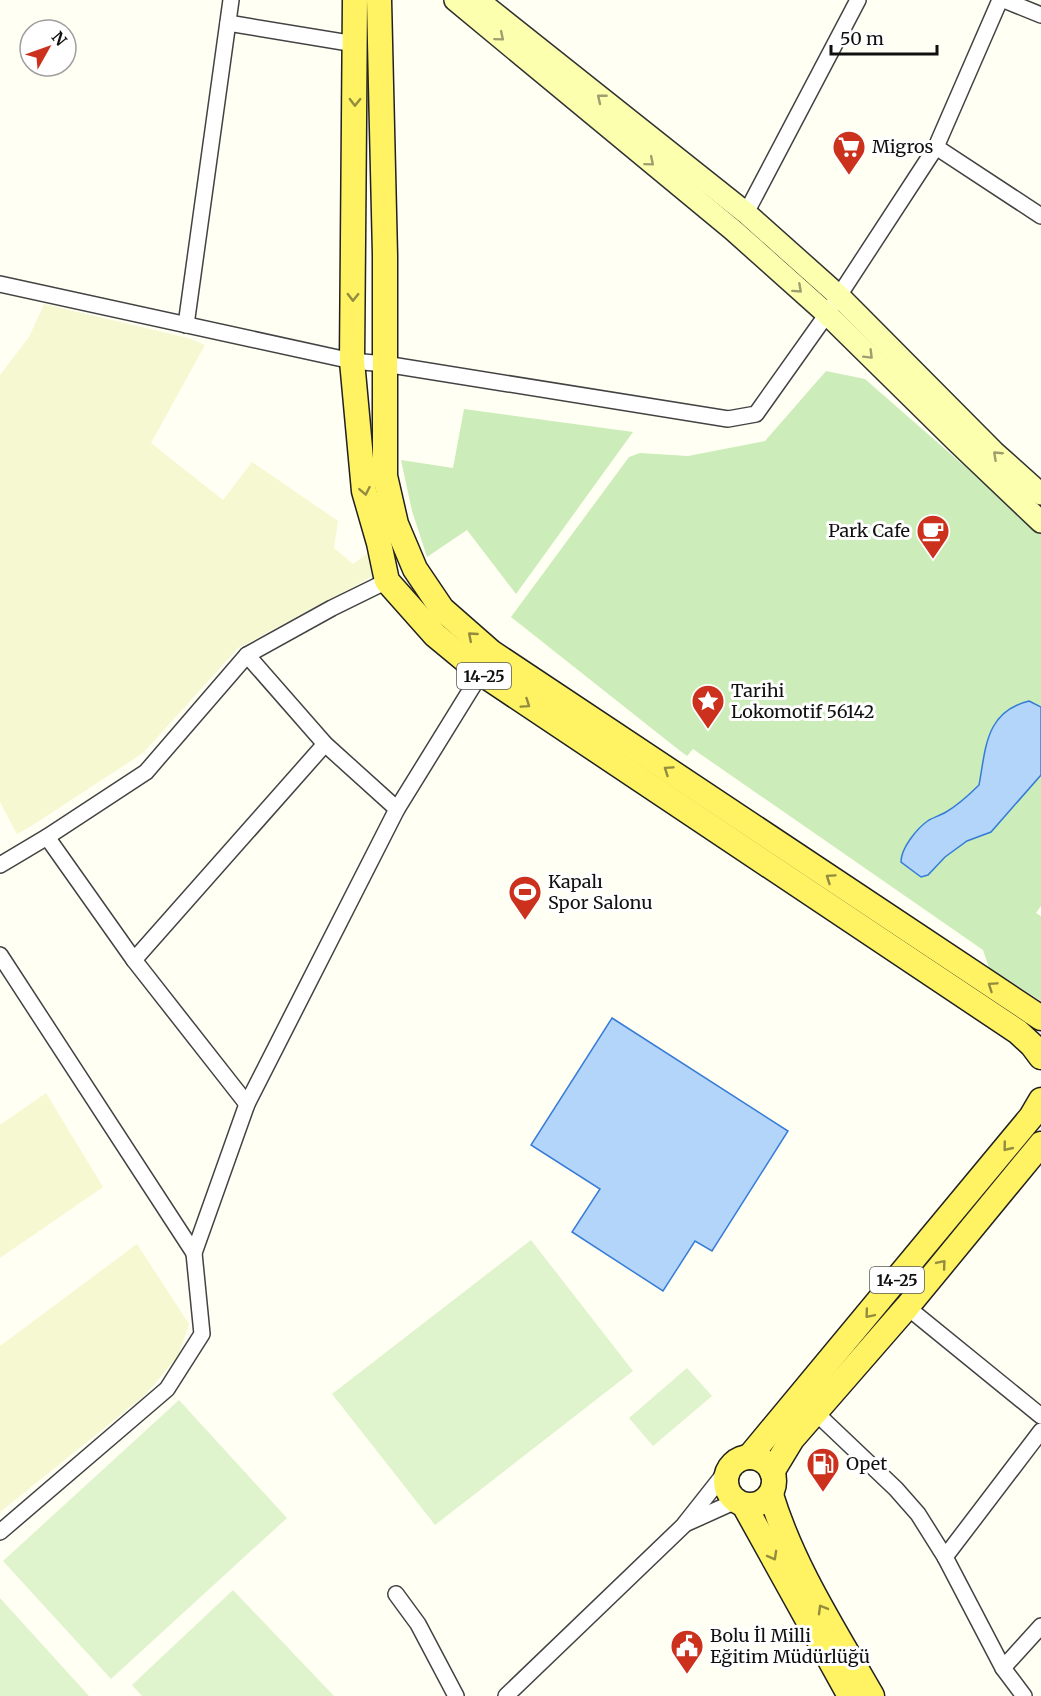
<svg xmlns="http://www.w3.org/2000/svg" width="1041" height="1696" viewBox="0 0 1041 1696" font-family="Merriweather,serif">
  <rect width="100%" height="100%" fill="#fffff3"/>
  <g fill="#f5f8d1">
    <polygon points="44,304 188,338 205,345 151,443 223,500 252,462 338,521 334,548 353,564 371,551 377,574 238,648 143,753 33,825 17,834 0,802 0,375 29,337"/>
    <polygon points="46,1093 103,1187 0,1258 0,1125"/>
    <polygon points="137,1244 189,1324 178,1356 144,1396 0,1512 0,1346"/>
  </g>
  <g fill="#ccedb9">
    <polygon points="826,371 865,379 1041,533 1041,906 1036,913 1041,916 1041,1001 989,968 983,950 693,749 687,756 679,750 511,617 629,457 640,453 688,456 765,441"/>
    <polygon points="464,409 633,432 516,594 467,530 427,557 412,511 401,460 453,468"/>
  </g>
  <g fill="#dff4cc">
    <polygon points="531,1240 633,1371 435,1525 332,1394"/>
    <polygon points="687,1368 712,1396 653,1446 629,1418"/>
    <polygon points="179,1400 287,1518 111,1679 3,1561"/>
    <polygon points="233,1590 334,1696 142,1696 132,1685"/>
    <polygon points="0,1598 89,1696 0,1696"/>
  </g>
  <g fill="#b4d5fa" stroke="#367cd7" stroke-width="1.5">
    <path d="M1029,701L1041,707V775L991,832L967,841L945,857L928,875L921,877L901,862C901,848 917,828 929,820C935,817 941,815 946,812C958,805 969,795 979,785C986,748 985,712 1029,701Z"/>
    <polygon points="612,1018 788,1131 712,1251 695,1241 663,1291 572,1232 600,1189 531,1145"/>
  </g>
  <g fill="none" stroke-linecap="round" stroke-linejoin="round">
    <g stroke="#434343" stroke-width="18">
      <g id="street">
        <polyline points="1004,0 1041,15"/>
        <polyline points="228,23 355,44"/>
        <polyline points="936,147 1041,216"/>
        <polyline points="746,213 858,0"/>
        <polyline points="0,284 352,361 385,364 728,419 756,414 827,314 936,147 1000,0"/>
        <polyline points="186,325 231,0"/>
        <polyline points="247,655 325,744 397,809"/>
        <polyline points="47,837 134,960 247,1104"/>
        <polyline points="0,865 47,837 146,772 247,655 332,608 387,581"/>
        <polyline points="0,955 194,1253"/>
        <polyline points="134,960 325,744"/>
        <polyline points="907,1307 1041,1416"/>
        <polyline points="815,1412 896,1489 918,1514 945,1557 1003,1668 1024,1696"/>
        <polyline points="685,1524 736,1501"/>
        <polyline points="0,1532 167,1389 202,1334 194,1253 247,1104 397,809 481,673"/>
        <polyline points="945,1557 1041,1431"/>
        <polyline points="396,1594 418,1624 456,1696"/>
        <polyline points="1003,1668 1041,1626"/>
        <polyline points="506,1696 683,1526 728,1469"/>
      </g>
    </g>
    <g stroke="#323232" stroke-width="24">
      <g id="secondary">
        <polyline points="455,0 733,230 827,314 956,441 1041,522"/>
        <polyline points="478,0 746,213 839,296 994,452 1041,494"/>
      </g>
    </g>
    <g stroke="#212121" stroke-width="27">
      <g id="primary">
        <polyline points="355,0 352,361 364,491 379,543 387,581 435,635 481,673 1018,1032 1032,1045 1041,1057"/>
        <polyline points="379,0 385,255 385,476 396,524 415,569 442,609 491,652 1041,1018"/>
        <circle cx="750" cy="1481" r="24"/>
        <polyline points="749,1457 1031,1117 1041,1100"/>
        <polyline points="772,1472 792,1439 907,1307 1041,1144"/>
        <path d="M771,1495C793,1567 835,1631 872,1696"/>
        <polyline points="744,1505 850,1696"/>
      </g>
    </g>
    <use href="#street" stroke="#fff" stroke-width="15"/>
    <use href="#secondary" stroke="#fbffae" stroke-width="21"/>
    <use href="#primary" stroke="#fff263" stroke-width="24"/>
  </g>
  <defs><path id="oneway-chevron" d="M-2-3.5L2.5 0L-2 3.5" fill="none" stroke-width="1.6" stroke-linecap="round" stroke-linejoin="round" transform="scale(1.5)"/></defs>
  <g stroke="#9d9f6f">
    <use href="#oneway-chevron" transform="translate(500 37) rotate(40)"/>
    <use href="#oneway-chevron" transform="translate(601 98) rotate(-141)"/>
    <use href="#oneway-chevron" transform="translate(650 162) rotate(40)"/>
    <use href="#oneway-chevron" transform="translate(798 289) rotate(42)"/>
    <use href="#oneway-chevron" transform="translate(869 355) rotate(45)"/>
    <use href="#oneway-chevron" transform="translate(997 455) rotate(-137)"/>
  </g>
  <g stroke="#938c3e">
    <use href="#oneway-chevron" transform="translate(355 102) rotate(91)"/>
    <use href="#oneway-chevron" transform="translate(353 297) rotate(91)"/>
    <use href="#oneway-chevron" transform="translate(365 491) rotate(79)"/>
    <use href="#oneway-chevron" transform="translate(472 636) rotate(-139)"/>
    <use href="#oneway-chevron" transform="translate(526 704) rotate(34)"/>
    <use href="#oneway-chevron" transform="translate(668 770) rotate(-146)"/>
    <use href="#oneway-chevron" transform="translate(830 878) rotate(-146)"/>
    <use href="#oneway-chevron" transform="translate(992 986) rotate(-146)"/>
    <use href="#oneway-chevron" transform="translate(1007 1147) rotate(129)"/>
    <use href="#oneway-chevron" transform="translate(942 1264) rotate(-50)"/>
    <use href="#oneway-chevron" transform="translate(869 1314) rotate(130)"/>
    <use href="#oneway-chevron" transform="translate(773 1556) rotate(61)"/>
    <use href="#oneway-chevron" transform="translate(822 1609) rotate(-120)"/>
  </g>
  <defs>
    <g id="supermarket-pin" transform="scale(1.725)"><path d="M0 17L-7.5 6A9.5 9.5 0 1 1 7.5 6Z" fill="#cb311d" stroke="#fff"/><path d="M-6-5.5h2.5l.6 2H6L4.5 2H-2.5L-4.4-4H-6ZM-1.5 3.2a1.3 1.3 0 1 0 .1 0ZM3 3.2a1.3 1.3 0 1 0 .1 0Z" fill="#fff"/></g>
    <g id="cafe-pin" transform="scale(1.725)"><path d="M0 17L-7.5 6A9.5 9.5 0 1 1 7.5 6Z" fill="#cb311d" stroke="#fff"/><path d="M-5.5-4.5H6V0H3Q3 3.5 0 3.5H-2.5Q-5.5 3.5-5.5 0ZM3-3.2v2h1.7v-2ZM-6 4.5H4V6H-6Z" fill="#fff"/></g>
    <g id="sight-pin" transform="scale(1.725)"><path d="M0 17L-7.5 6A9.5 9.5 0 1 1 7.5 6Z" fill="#cb311d" stroke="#fff"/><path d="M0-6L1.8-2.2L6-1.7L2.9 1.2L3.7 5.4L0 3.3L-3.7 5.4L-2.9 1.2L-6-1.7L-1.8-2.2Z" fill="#fff"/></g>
    <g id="stadium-pin" transform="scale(1.725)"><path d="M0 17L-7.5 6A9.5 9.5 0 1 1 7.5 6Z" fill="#cb311d" stroke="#fff"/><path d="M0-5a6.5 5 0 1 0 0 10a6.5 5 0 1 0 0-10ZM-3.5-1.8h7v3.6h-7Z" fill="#fff"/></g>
    <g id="fuel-pin" transform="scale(1.725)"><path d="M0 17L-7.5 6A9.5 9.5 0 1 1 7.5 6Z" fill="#cb311d" stroke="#fff"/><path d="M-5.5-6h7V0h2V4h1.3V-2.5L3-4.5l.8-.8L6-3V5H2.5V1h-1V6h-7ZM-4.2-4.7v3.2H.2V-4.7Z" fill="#fff"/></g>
    <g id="civic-pin" transform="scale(1.725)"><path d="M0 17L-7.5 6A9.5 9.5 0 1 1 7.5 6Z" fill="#cb311d" stroke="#fff"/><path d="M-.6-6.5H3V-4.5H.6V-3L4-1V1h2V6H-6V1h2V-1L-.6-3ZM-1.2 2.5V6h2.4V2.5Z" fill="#fff"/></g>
  </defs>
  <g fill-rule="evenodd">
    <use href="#supermarket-pin" x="849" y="147"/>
    <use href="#cafe-pin" x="933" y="531"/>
    <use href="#sight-pin" x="708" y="701"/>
    <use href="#stadium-pin" x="525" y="892"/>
    <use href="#fuel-pin" x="823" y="1464"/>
    <use href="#civic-pin" x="687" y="1646"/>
  </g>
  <g text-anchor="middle" stroke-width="6" stroke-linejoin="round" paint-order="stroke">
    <g fill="#fff" stroke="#585858" stroke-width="1.5">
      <rect x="457" y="663" width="54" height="26" rx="4.5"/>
      <rect x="870" y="1267" width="54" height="26" rx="4.5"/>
    </g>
    <g font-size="16" font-weight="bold" fill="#101010">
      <text x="484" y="682">14-25</text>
      <text x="897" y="1286">14-25</text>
    </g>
    <g font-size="18" fill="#101010" stroke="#fff" text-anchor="start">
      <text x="872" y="153">Migros</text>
      <text x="910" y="537" text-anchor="end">Park Cafe</text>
      <text x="731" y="697">Tarihi<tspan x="731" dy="21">Lokomotif 56142</tspan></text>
      <text x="548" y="888">Kapalı<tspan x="548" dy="21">Spor Salonu</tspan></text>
      <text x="846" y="1470">Opet</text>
      <text x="710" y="1642">Bolu İl Milli<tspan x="710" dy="21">Eğitim Müdürlüğü</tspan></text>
    </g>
  </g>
  <g transform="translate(48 48) rotate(50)"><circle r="28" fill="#ffffff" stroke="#9f9f9f" stroke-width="1.5"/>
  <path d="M0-4.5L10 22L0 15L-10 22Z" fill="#cb311d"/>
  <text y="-9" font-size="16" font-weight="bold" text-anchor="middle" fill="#101010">N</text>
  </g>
  <path d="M831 45v9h106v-9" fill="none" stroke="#101010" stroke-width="3"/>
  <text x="840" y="45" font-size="18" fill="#101010" stroke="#ffffff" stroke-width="4.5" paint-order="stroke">50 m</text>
</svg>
